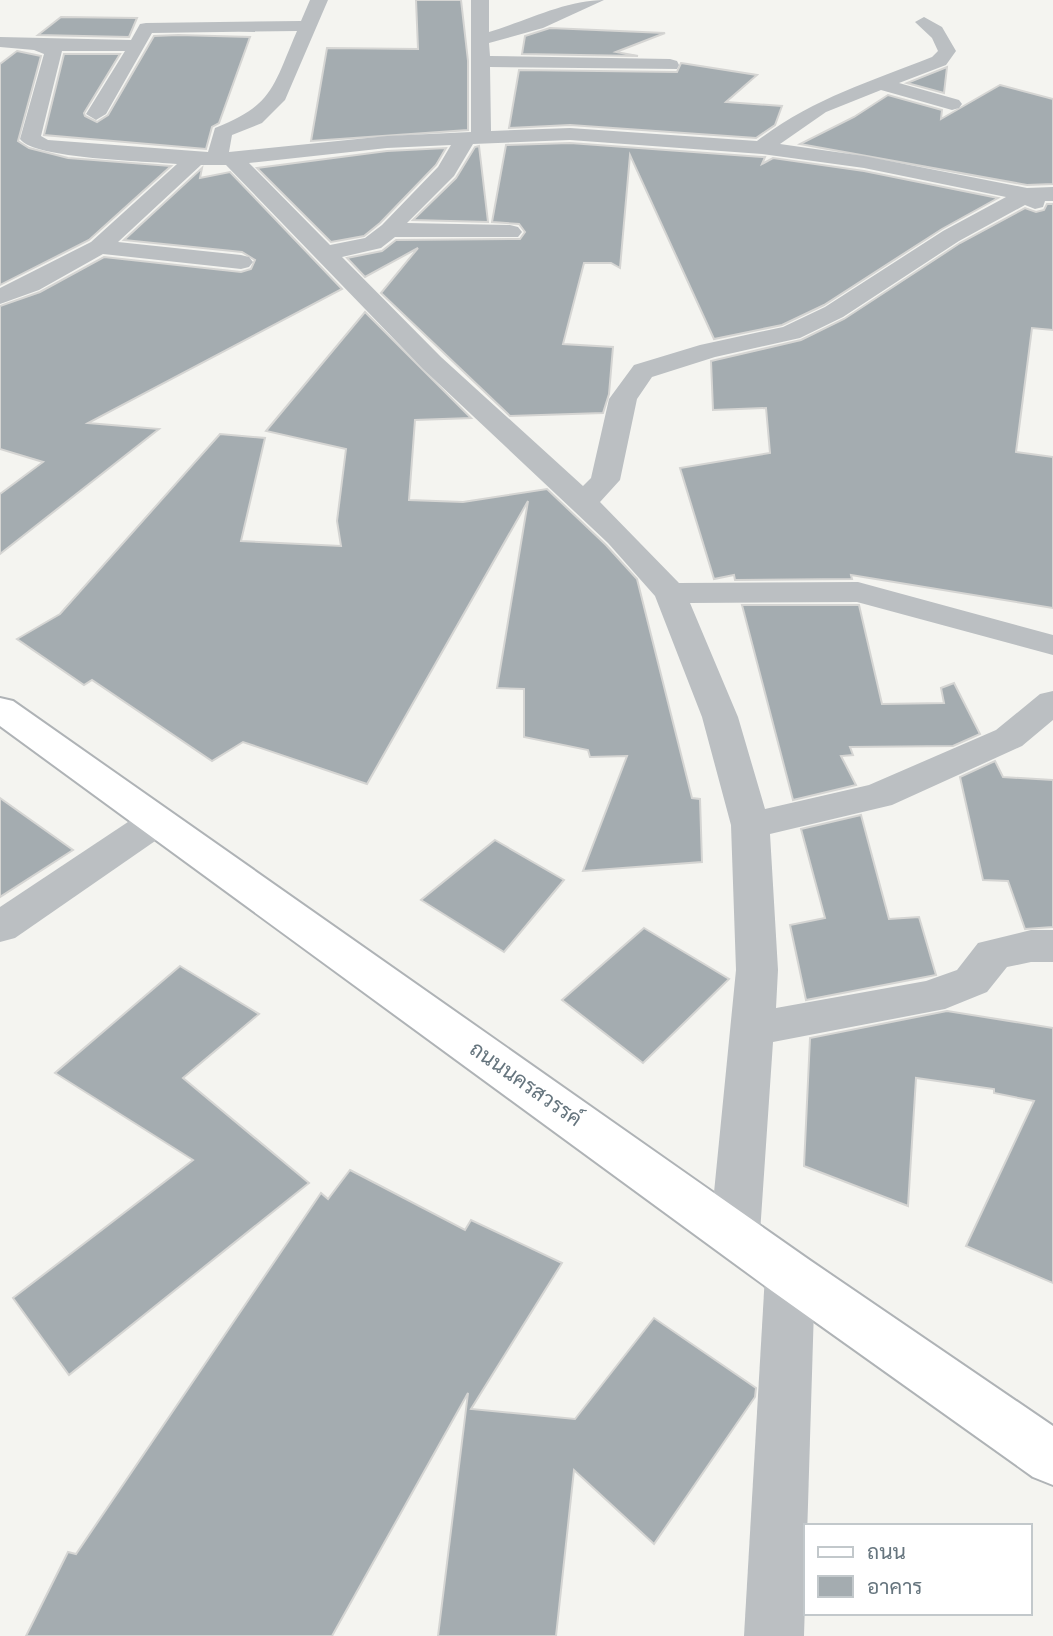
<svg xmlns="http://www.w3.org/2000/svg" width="1053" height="1636" viewBox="0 0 1053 1636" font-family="'Nunito Sans',Sarabun,sans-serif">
  <rect width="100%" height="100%" fill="#f4f4f0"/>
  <g fill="#a4acb0" stroke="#d5d5d3" stroke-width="2">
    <polygon points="416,0 461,0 468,61 468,130 311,141 327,48 418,49"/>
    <polygon points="61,17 137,18 129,37 38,35"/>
    <polygon points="550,28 665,33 616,52 638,56 522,54 525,36"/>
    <polygon points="178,35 250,37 219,123 212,127 206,149 44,135 64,54 120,54 84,113 85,116 97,122 108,115 154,36"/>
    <polygon points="17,51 41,56 18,141 29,148 68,158 171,166 89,240 0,285 0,64"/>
    <polygon points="681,63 757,75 726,102 782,106 775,125 756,138 570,125 509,128 519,70 677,72"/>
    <polygon points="947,67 944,93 907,83"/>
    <polygon points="1000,85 1053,99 1053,184 1027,185 800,144 854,117 888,95 942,110 941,119"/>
    <polygon points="570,143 762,157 765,157 762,164 773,158 864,171 998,198 942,229 824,305 782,325 714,339 630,155 620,268 611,263 584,263 563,344 613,347 609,394 603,413 510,416 381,293 418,248 365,277 347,258 382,251 396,240 520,239 525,232 519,224 492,222 506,145"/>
    <polygon points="479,146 488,222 413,220 456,178 475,147"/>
    <polygon points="446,148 436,165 380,223 364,236 331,242 257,168 387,151"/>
    <polygon points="202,168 200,178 230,172 342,289 88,423 159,429 0,554 0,494 43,462 0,449 0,306 40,292 104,257 241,272 251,269 255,260 242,252 124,240"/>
    <polygon points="1047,204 1053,204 1053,330 1032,328 1016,452 1053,457 1053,608 851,575 852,579 735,580 734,575 714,579 680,468 770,453 766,408 713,410 711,361 801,340 844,319 960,243 1025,208 1036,212 1044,210"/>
    <polygon points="365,312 471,418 415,420 409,500 463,502 547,489 606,545 637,579 692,798 700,799 702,862 583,871 627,756 590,757 588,750 524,737 524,689 497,688 528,501 367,784 243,742 212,761 92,680 84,685 17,639 60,614 220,434 265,438 241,541 341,546 337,521 346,449 266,431"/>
    <polygon points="742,605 859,605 882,704 944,703 941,688 954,683 980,734 953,746 850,747 853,755 841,756 856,785 793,800"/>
    <polygon points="995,761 1003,777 1053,780 1053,927 1025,929 1008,881 983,880 960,777"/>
    <polygon points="0,798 73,850 0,897"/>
    <polygon points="861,815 889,919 919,917 936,975 806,1000 790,925 825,918 801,829"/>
    <polygon points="495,840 564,880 504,952 421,900"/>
    <polygon points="644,928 729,979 643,1063 562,1000"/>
    <polygon points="180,966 259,1014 183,1078 309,1183 69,1375 13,1298 193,1160 55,1073"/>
    <polygon points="947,1011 1053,1028 1053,1283 966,1246 1034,1101 994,1093 994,1089 916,1078 908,1206 804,1166 810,1038"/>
    <polygon points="350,1170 465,1230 471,1220 562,1263 471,1409 575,1419 654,1318 756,1388 755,1397 654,1544 574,1470 556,1636 438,1636 468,1393 332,1636 26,1636 68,1552 76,1554 321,1193 328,1199"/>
  </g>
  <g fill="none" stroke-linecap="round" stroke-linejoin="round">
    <g stroke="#afb3b6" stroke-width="4">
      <polygon id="major" points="0,698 13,701 808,1259 1053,1426 1053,1485 1033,1477 772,1291 0,726"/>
    </g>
    <g fill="#bbbfc2" fill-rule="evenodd">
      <path d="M310,0H328L285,100L262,123L232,135L229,152L387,136L471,132V0H489V32C526,21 566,0 604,0L543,28L489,43L490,56L670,59L677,61L679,65L677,69L490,67L491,131L570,128L757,141C812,99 869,82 932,57L938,51L932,38L915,22L924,17L942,27L956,51L946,65L899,83L959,100L962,104L959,108L952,110L881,90L826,112L780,144L864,156L1027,188L1053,187V201H1045L1043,207L1035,209L1025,205L959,241L843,317L800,338L715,357L652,377L637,399L620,480L600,502L679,583L858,582L1053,635V655L857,602L690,603L738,717L765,809L869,785L996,730L1040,694L1053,691V720L1022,746L892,805L770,834L778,970L776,1008L926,981L957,970L978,943L1031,930H1053V962H1031L1007,967L987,992L945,1009L773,1042L760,1233L752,1248L735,1255L718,1248L710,1233L736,970L731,825L702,717L655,596L608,543L423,369L226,165H201L118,242L241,255L249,257L253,262L249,267L241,269L103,254L39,290L0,304V288L91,242L177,164C148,161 34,159 20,139L44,54L34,50L0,47V37L131,40L140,24L146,23L301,21ZM297,31C273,86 274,105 215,128L208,152L48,140L41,136L62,51H125L86,114L96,120L106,114L152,33ZM570,140L762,154L864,168L1006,197L943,231L825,307L783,327L700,345L634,365L609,399L591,478L583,486L441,357L342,257L381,248L395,237H518L522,232L518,227L510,225L407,223L454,176L473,144ZM451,145L438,167L382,225L365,238L330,245L249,163L387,148Z"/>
      <polygon points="157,808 171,812 176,821 171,830 15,938 0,942 0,907 143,812"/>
      <polygon points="790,1252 808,1259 815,1275 804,1636 744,1636 765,1275 772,1259"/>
    </g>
    <use href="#major" fill="#fff" fill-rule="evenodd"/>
  </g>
  <g text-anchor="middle" stroke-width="7" stroke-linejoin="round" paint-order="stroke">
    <g font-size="21" fill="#66757e" stroke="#fff">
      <text transform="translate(526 1084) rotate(35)" y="7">ถนนนครสวรรค์</text>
    </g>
  </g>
  <rect x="804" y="1524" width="228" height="91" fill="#ffffff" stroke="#c2c8cb" stroke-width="2"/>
  <rect x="818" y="1547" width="35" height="10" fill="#ffffff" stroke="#c2c8cb" stroke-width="2"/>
  <text x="867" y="1559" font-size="21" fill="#66757e">ถนน</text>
  <rect x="818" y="1576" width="35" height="21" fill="#a4acb0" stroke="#c2c8cb" stroke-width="2"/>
  <text x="867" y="1594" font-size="21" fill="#66757e">อาคาร</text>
</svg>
